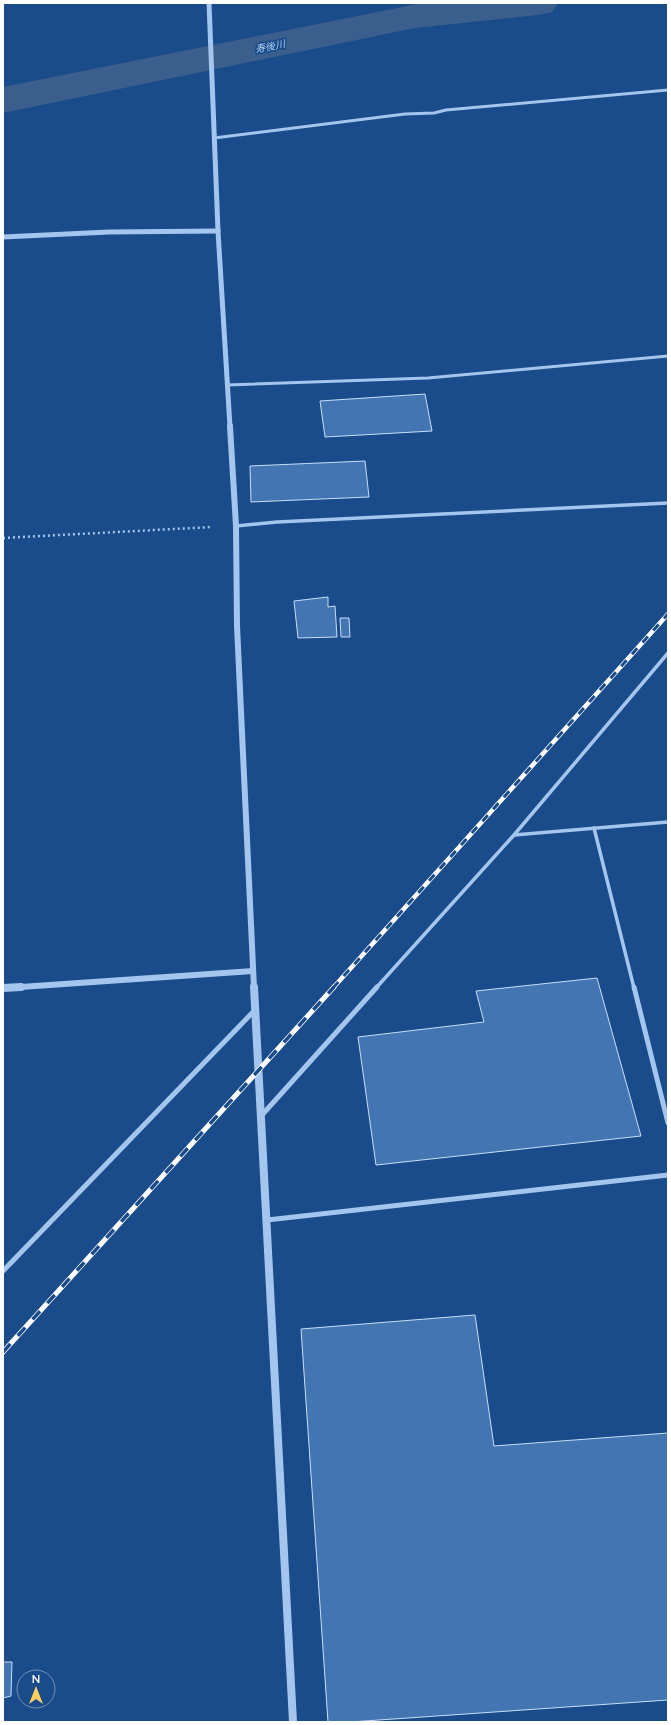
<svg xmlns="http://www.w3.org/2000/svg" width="671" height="1725" viewBox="0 0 671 1725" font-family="Lato,'Noto Sans JP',sans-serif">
  <rect width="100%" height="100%" fill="#1a4b8a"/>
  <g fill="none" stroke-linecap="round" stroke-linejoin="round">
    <polygon fill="#3a5f8c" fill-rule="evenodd" points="422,3 558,3 552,12 538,15 415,28 3,113 3,87"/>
  </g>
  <g fill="#4375b2" stroke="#c9dff9">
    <polygon points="425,394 432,431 325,437 320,401"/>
    <polygon points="365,461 369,497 251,502 250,466"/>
    <polygon points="328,597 328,607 335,606 337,637 298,638 294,601"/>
    <polygon points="340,618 349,618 350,637 341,637"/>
    <polygon points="597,978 641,1136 376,1165 358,1037 484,1022 476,991"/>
    <polygon points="475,1315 494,1446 668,1433 668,1700 350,1722 328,1722 301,1329"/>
    <polygon points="3,1662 12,1662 11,1696 3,1698"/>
  </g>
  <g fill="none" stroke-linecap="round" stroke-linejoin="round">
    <polyline stroke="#a4c5ed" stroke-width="2.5" stroke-dasharray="2 3" stroke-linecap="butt" points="3,538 212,527"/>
    <g stroke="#a4c5ed" stroke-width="3">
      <polyline points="214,138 405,114 434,113 446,110 668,90"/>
      <polyline points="227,385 428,378 668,356"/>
    </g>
    <g stroke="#a4c5ed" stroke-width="3.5">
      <polyline points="236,526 277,522 668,503"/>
      <polyline points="594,828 634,988"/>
      <polyline points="514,835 668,822"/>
      <polyline points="376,988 514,835 668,653"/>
    </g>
    <g stroke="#a4c5ed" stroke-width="5">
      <polyline points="634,987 668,1123"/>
      <polyline points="262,1115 377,987"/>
      <polyline points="267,1220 668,1175"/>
      <polyline points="3,1271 254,1011"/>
    </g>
    <g stroke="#a4c5ed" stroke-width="5">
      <polyline points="209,3 218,231 230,427"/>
      <polyline points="3,237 109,232 218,231"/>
    </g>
    <g stroke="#a4c5ed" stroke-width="6">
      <polyline points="230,426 236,526 237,626 254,988"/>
      <polyline points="6,988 253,971"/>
    </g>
    <g stroke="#a4c5ed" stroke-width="8">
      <polyline points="254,987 293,1722"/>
      <polyline points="3,988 21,987"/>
    </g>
    <g stroke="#fff" stroke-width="4.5">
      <polyline id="rail-far1" points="333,988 668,614"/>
    </g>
    <g stroke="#fff" stroke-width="5">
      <polyline id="rail" points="3,1352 334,987"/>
    </g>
    <use href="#rail-far1" stroke="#1a4b8a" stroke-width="3" stroke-dasharray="8" stroke-linecap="butt"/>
    <use href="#rail" stroke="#1a4b8a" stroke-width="3.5" stroke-dasharray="11" stroke-linecap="butt"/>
  </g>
  <g text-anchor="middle" stroke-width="3.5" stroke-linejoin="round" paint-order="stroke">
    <g font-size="10" font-style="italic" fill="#afcff4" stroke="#1a4b8a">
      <text transform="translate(270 46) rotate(-11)" y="4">寿後川</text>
    </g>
  </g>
  <rect width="671" height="1725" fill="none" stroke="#ffffff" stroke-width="8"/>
  <g transform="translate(36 1689)"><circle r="19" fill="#1a4b8a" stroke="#7693b9"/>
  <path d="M0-3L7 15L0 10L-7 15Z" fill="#ffd060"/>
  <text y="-6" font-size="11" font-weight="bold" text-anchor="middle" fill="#ffffff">N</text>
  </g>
</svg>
